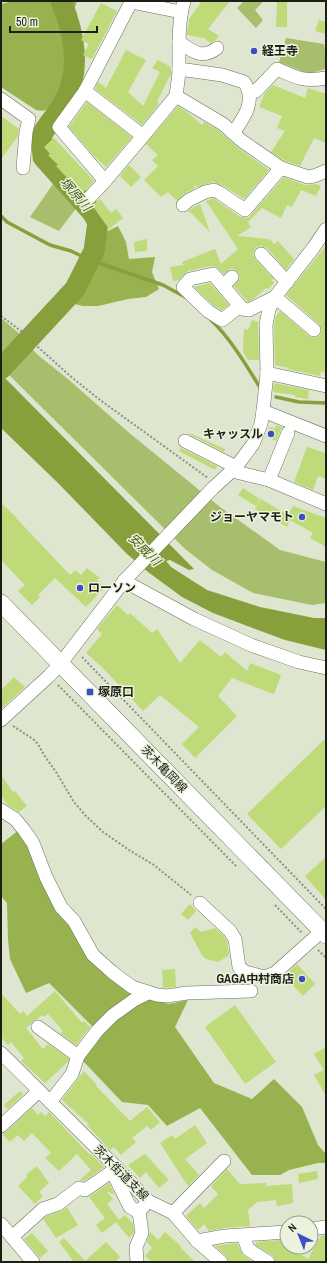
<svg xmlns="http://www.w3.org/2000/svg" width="327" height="1263" viewBox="0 0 327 1263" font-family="'Archivo Narrow','Noto Sans JP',sans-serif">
  <rect width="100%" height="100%" fill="#dee6cf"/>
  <g fill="#a7be6d">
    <polygon points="244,1 261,1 262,3 255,10 263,20 256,28 237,8"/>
    <polygon points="286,38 324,44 326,55 325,69 309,74 279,62"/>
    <polygon points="53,184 77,207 59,231 30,217"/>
    <polygon points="1,318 21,335 31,332 33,333 1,364"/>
    <polygon points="29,346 39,356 68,379 127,431 220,507 280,550 326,562 326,603 312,605 253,593 212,570 184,548 5,371"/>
  </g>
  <g fill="#98b24f">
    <path d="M13,1H77C73,13 69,24 69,37C69,42 70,47 70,52C71,71 68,93 53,105C47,110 44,112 36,110L1,87V4Z"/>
    <path d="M118,226L126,242L129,259L155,257L152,272L159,289L146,297L128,299L98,306H83L70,303C86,283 95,259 102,234Z"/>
    <polygon points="19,830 58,910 139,993 95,1029 49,983 26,993 10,959 8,939 7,903 1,896 1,844"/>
    <path d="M145,997L169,1004L188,1000L175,1027L214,1083L252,1099L274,1079L302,1107L318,1145L326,1154V1163H318L289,1170L280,1175H252L200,1108L167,1126L148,1105L122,1102L83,1061C91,1032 122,1015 145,997Z"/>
  </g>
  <polygon fill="#87a03c" points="1,374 194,569 189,570 170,560 166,561 171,567 207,590 260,607 314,618 326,618 326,650 285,640 213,613 182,597 148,572 127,554 58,483 1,428"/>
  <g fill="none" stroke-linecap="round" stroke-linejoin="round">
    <g stroke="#87a03c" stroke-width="3.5">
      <polyline points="1,216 7,222 50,245 71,251 90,260 163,285 187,298"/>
      <path d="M211,320C231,339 246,365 261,389"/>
      <polyline points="276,397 299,402 326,403"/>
    </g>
    <path stroke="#87a03c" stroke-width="21" d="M1,369L75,289L94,251L98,222L92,212L43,157C43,151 41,141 42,135C45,127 60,111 64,102C82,71 74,32 61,1"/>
  </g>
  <g fill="#bfda78">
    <polygon points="202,1 230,1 208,29 219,36 216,40 210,43 204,38 187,35 189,19"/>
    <polygon points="277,1 287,1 287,27 276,27"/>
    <polygon points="101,3 117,11 92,59 83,55 89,44 81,40"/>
    <polygon points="319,20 326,22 326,34 315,31"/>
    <polygon points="126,50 146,60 128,92 143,106 160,72 152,68 158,60 171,67 171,74 157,101 159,104 142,125 95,89 98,82 106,88"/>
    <polygon points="273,85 305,98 308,88 326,94 326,143 314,138 300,166 285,161 271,152 285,131 277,128 282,116 259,107 265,93"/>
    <polygon points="87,102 132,137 106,167 95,157 69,127"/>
    <polygon points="178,106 187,112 202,125 204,122 218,130 237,147 269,170 244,199 224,186 213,182 197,187 196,185 194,186 195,188 184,194 177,201 168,192 161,197 144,180 158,166 152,160 158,155 146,144"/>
    <polygon points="1,116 19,129 18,136 1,159"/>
    <polygon points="54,138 94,181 82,194 56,166 58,165 48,155 50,154 44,147"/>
    <polygon points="129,165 141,177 131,187 120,176"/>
    <polygon points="284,177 305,185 316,184 321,186 316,196 301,190 292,207 287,205 281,218 262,208 248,222 251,227 237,236 268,239 269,241 270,239 274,244 278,241 294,259 286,270 267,248 260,246 255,248 253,255 255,259 274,279 272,280 274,283 268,289 266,288 255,298 248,302 234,286 240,279 238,272 234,269 230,269 224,274 216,267 211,266 188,271 179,280 173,281 170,267 183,265 182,262 215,249 221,264 238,249 206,201 213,198 240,217 248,218 251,215"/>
    <polygon points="100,199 111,213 116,209 123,218 109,229 92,205"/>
    <polygon points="200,204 210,232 191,213 190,213 188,211"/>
    <polygon points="147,239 147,251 135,252 134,242"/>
    <polygon points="326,246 326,373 321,371 320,376 287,369 289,368 275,365 274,326 276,316 280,311 309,336 316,338 320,335 322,331 319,324 286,295"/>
    <polygon points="210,283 229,305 222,310 213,305 194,287"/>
    <polygon points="252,320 258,322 259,360 248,360 243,352 244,329 248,330"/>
    <polygon points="274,383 309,390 308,399 295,397 295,395 273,392"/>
    <polygon points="276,425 282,427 276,441 266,437 270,427 275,429"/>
    <polygon points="190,433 225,449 224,452 189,434"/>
    <polygon points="307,447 326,453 326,479 318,476 313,490 294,482"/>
    <polygon points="181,448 217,466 215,470 179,451"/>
    <polygon points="243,488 260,499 256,506 238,495"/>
    <polygon points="261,499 288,515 293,506 326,518 326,547 310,538 313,533 290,520 287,527 255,509"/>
    <polygon points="1,503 16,517 16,518 70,575 75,570 81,575 87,568 100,578 97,580 105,587 86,607 55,578 38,595 40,597 32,605 18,591 25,585 1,560"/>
    <polygon points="117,605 128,615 130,613 152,633 157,629 180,663 200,640 221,657 225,652 247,671 250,663 281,675 274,694 232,678 218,696 237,716 195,758 182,744 199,727 160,695 143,711 102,667 86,653 102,634 97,629"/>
    <polygon points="14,677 25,687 1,709 1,690"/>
    <polygon points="326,738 326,806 281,849 247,814"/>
    <polygon points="1,775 13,792 15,791 27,806 19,812 8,805 1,796"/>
    <polygon points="326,857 326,900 305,876"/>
    <polygon points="190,904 196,911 188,920 181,914"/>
    <polygon points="195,927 201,932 215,928 224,936 227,942 229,954 228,956 218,962 206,959 202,955 190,933"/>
    <polygon points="297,964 315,984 303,996 284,976"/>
    <polygon points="175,969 176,987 163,988 162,970"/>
    <polygon points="55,991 82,1023 84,1021 90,1027 76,1045 60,1033 63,1031 48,1014 44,1017 42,1015 26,1028 43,1049 48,1044 69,1059 68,1062 45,1083 21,1061 24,1058 11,1042 8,1045 1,1037 1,993 20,1014 23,1011 27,1016"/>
    <polygon points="235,1005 276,1062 245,1084 205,1027"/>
    <polygon points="326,1047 326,1096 314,1075 324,1070 314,1054"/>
    <polygon points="84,1071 97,1085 96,1086 130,1121 147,1107 160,1122 151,1130 147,1126 132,1138 136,1142 121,1155 114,1147 110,1150 87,1125 89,1124 62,1100"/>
    <polygon points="20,1091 23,1094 8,1109 4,1105"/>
    <polygon points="32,1108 38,1115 41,1112 45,1116 49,1112 90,1155 91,1154 104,1167 84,1181 80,1180 91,1170 77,1154 59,1171 45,1158 51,1153 32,1133 24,1141 18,1135 10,1142 2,1134 6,1132"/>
    <polygon points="195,1125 207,1143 185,1159 199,1175 188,1186 160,1143 172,1135 175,1139"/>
    <polygon points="145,1154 169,1180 159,1188 146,1172 140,1178 128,1165"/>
    <polygon points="37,1166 49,1183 39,1192 43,1196 35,1204 18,1186 27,1177 26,1175"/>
    <polygon points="227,1169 240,1184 266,1183 266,1186 292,1184 293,1203 277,1206 276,1200 257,1202 248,1210 250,1226 224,1228 209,1231 204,1224 198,1230 186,1216 200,1203 204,1208 218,1194 211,1186"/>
    <polygon points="317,1171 318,1179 299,1183 298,1174"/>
    <polygon points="109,1183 115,1195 106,1191 113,1199 107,1204 119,1220 125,1215 133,1224 134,1232 129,1238 116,1222 102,1233 96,1225 105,1218 89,1197"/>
    <polygon points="67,1207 78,1225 56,1238 43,1219 47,1216 61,1211"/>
    <polygon points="150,1232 158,1240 165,1232 181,1246 180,1247 195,1262 152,1262 145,1256 152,1248 147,1242"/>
    <polygon points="32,1233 48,1251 40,1258 24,1239"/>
    <polygon points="326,1235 326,1262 276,1262 273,1256 256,1245 256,1242 280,1240 287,1245 287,1247 290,1247 308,1259 321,1236"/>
    <polygon points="64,1238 85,1261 106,1242 120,1257 115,1262 74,1262 59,1242"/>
    <polygon points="237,1243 243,1255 253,1262 230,1262 226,1256 215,1246"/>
  </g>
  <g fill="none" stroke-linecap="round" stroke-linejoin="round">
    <g stroke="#69705c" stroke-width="14">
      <g id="minor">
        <path d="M184,1C178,23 179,45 179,68C179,77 177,87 176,96L223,124L242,141L281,168L308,177L314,176L326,171"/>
        <path d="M179,42C192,51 202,60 217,48"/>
        <path d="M179,69L222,75L244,82C257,100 244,118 233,133"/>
        <polyline points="85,91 131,2 181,12"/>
        <path d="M250,92L256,91L277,69C297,78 304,82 326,78"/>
        <polyline points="1,99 29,119 26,132 23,168"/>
        <polyline points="143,136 105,181 59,127 85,91 143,136 176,96"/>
        <polyline points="89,198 105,181"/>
        <polyline points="183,205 189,200 205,192 214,190 220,193 245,210 281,168"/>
        <polyline points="261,254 287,282"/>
        <polyline points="223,286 232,277"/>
        <polyline points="240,306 222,320 208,311 183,287 190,279 213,274 240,306 242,309 249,310 275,297 314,330"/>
        <polyline points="267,373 326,386"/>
        <polyline points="263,411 326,436"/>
        <polyline points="185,441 236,467"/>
        <polyline points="232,471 269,480 326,504"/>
        <polyline points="269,480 288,433"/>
        <polyline points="124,581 194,619 251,645 299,662 326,668"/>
        <polyline points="1,720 49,676 61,663 124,581 213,488 236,467 253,444 261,424 263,411 267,373 266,325 269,309 275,297 314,247 326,229"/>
        <polyline points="1,810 15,819 24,830 33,843 46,877 61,907 74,921 93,955 112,972 132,987 157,995 167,996 187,993 251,991"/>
        <polyline points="200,903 230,931 235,939 239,967 245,972 257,975 264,977 275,973 322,931"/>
        <polyline points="38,1027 78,1056"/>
        <polyline points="1,1053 117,1168 148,1201 173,1213 197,1241 225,1236 287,1232"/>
        <polyline points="50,1102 72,1074 78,1056 97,1031 113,1015 134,1000 148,993"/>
        <polyline points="1,1126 39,1091"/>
        <polyline points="112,1171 130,1207 139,1212"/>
        <polyline points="173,1213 224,1161"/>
        <polyline points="1,1224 33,1262"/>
        <polyline points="311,1229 326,1227"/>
        <polyline points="243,1235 248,1249 268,1262"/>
        <polyline points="12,1237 43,1209 58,1204 79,1188 85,1190 117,1168"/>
        <polyline points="197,1241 221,1262"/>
        <polyline points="137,1262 136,1247 142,1233 139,1212 148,1201"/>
      </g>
    </g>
    <g stroke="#69705c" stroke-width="18">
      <polyline id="major" points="1,603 326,935"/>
    </g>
    <g stroke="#8d9281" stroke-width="2" stroke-dasharray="2 2" stroke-linecap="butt">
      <polyline points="1,316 21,331 30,329 38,335 37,343 38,347 69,375 100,400 208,478"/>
      <polyline points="82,657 326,909"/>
      <polyline points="58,685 237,867"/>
      <polyline points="13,726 33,739 38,744 44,755 56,772 74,802 85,815 103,832 129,850 154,865 191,895"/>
      <polyline points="275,905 302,933"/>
      <polyline points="318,950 326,958"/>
    </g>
    <use href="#minor" stroke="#fff" stroke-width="13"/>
    <use href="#major" stroke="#fff" stroke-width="17"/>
  </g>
  <g fill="#3e4ec1" stroke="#ebf3dc" stroke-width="1.5">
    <circle cx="254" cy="51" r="4"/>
    <circle cx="271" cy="434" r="4"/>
    <circle cx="302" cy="517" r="4"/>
    <circle cx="80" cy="588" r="4"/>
    <rect x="86" y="688" width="8" height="8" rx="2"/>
    <circle cx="302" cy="979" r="4"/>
  </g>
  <g text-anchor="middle" stroke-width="3" stroke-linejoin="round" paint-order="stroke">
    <g font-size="12" font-weight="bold" fill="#1d1f17" stroke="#ebf3dc" text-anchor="start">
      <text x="262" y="55">経王寺</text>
      <text x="263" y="438" text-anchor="end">キャッスル</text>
      <text x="294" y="521" text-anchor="end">ジョーヤマモト</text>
      <text x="88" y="592">ローソン</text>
      <text x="98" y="696">塚原口</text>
      <text x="294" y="983" text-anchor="end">GAGA中村商店</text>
    </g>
    <g font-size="12" fill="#1d1f17" stroke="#ebf3dc">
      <text transform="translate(164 769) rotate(46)" y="4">茨木亀岡線</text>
      <text transform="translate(121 1173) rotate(45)" y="4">茨木街道支線</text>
    </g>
    <g font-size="13" font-style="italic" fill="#4e5e18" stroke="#ebf3dc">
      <text transform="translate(76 194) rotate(49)" y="5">塚原川</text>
      <text transform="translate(145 549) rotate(45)" y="5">安威川</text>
    </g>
  </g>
  <rect width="327" height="1263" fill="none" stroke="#1d1f17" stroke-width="4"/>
  <g transform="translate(299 1235) rotate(317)"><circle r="19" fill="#ebf3dc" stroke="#999e8d"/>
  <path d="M0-3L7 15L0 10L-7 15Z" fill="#3e4ec1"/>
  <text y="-6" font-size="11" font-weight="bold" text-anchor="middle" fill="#1d1f17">N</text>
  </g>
  <path d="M10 26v6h87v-6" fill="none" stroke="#1d1f17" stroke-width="2"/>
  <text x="16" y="26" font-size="12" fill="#1d1f17" stroke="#ebf3dc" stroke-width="3" paint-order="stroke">50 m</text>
</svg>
